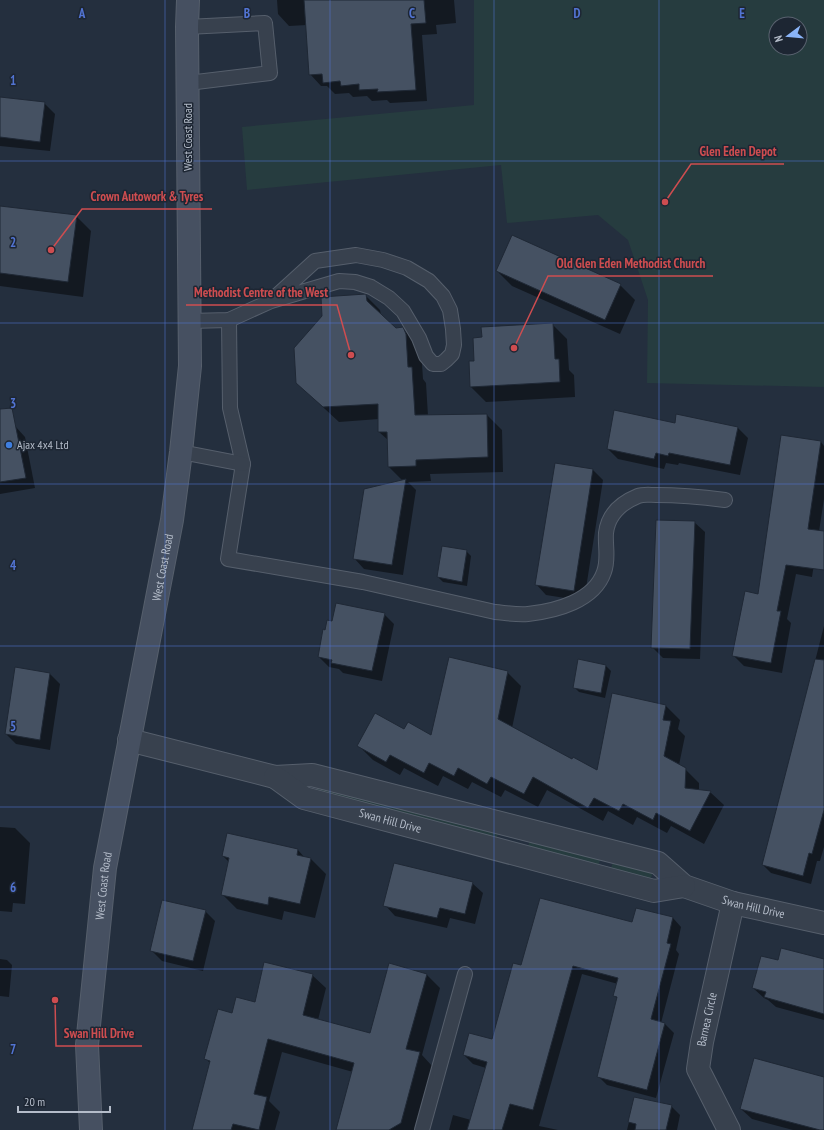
<svg xmlns="http://www.w3.org/2000/svg" width="824" height="1130" viewBox="0 0 824 1130" font-family="'PT Sans Narrow',sans-serif">
  <rect width="100%" height="100%" fill="#242f3e"/>
  <g fill="#263c3f" fill-rule="evenodd">
    <path d="M474,0H824V387L647,383L648,300L628,240L598,215L507,223L501,165L247,190L242,127L474,105ZM776,24H800V48H776Z"/>
    <polygon points="319,780 500,827 495,844 314,797"/>
    <polygon points="531,836 601,854 598,869 527,851"/>
    <polygon points="614,858 654,867 650,882 610,872"/>
  </g>
  <g fill="#0007">
    <polygon points="277,0 454,0 456,23 436,25 437,34 422,35 427,101 390,103 387,100 372,101 367,96 353,97 349,93 335,94 327,86 321,86 310,74 307,25 289,26 278,14"/>
    <polygon points="0,98 44,103 55,114 50,151 0,146"/>
    <polygon points="0,207 76,216 91,231 83,297 0,286"/>
    <polygon points="497,271 620,285 635,300 620,334 512,286"/>
    <polygon points="365,295 380,310 381,315 396,329 402,328 417,343 421,349 423,379 426,383 428,416 487,415 502,430 503,472 430,474 431,481 408,482 416,490 403,575 364,569 354,558 403,481 389,467 388,440 379,432 379,419 339,422 297,383"/>
    <polygon points="552,324 567,339 569,370 574,375 575,397 486,402 471,387 475,362"/>
    <polygon points="675,424 738,428 748,438 740,475 679,463 678,465 666,463 664,469 618,459 608,449"/>
    <polygon points="15,426 25,437 35,488 0,494 0,429"/>
    <polygon points="821,442 824,446 824,499 812,577 796,574 787,619 791,623 782,673 744,666 733,655"/>
    <polygon points="555,464 593,470 603,480 584,601 546,595 536,584"/>
    <polygon points="694,522 705,532 700,659 663,658 652,647"/>
    <polygon points="466,551 471,556 467,586 443,582 438,577"/>
    <polygon points="384,614 394,624 382,681 343,673 339,669 329,667 319,657 326,631"/>
    <polygon points="824,626 824,847 820,861 817,861 811,884 771,873 763,865"/>
    <polygon points="606,666 611,671 605,698 579,692 574,687"/>
    <polygon points="507,672 521,686 512,728 572,760 598,772 666,706 680,720 678,729 685,736 679,765 685,769 699,783 699,790 710,792 724,805 704,844 671,826 667,833 637,817 633,825 608,811 603,821 547,790 538,807 505,790 501,797 472,782 468,789 443,776 438,786 404,768 400,775 373,760 359,746 404,730 431,736"/>
    <polygon points="50,674 60,684 50,750 16,744 6,734"/>
    <polygon points="0,827 15,828 30,843 25,904 13,903 12,912 0,911"/>
    <polygon points="298,850 305,858 311,859 326,874 315,918 284,911 282,920 237,909 222,894 229,862 223,856"/>
    <polygon points="472,883 483,893 475,924 450,918 447,928 395,916 385,905"/>
    <polygon points="205,911 215,921 203,971 162,961 151,950"/>
    <polygon points="673,918 681,927 676,950 679,954 661,1023 665,1024 674,1033 656,1098 607,1085 598,1076 618,1000 615,996 618,984 582,974 539,1126 558,1130 449,1130 453,1115 471,1120 486,1068 473,1064 464,1055 492,1040 522,966 633,924"/>
    <polygon points="0,959 7,960 12,965 9,997 0,996"/>
    <polygon points="824,960 824,1020 776,1007 768,1000 764,998 753,988 779,961"/>
    <polygon points="312,975 326,988 318,1020 370,1034 427,975 440,988 422,1055 433,1067 416,1130 337,1130 353,1072 282,1052 269,1101 280,1112 275,1130 193,1130 211,1064 206,1059 233,1014"/>
    <polygon points="824,1078 824,1130 793,1130 752,1119 741,1109"/>
    <polygon points="635,1098 671,1106 680,1115 677,1130 627,1130"/>
  </g>
  <g fill="#455162" stroke="#1f2835">
    <polygon points="304,0 424,0 426,23 411,24 416,90 377,92 378,89 359,90 359,84 341,86 340,81 323,83 322,74 309,75"/>
    <polygon points="0,97 45,102 40,142 0,137"/>
    <polygon points="0,206 77,215 68,282 0,273"/>
    <polygon points="512,235 621,284 605,320 496,271"/>
    <polygon points="366,294 367,301 396,328 403,327 406,334 408,367 412,367 415,415 487,414 488,457 416,460 416,466 388,467 387,432 378,432 378,404 323,407 296,383 294,348 322,316 321,297"/>
    <polygon points="553,323 555,359 559,359 560,382 470,387 469,361 474,361 473,338 482,337 481,327"/>
    <polygon points="12,408 26,478 0,482 0,409"/>
    <polygon points="614,410 675,423 676,414 738,427 730,465 669,453 668,456 656,453 654,459 607,449"/>
    <polygon points="781,435 821,441 808,529 824,531 824,570 786,565 777,611 781,611 771,663 732,656 745,591 758,594"/>
    <polygon points="555,463 593,469 574,591 535,585"/>
    <polygon points="406,479 392,565 353,559 364,489"/>
    <polygon points="656,520 695,521 690,649 651,648"/>
    <polygon points="442,546 467,550 462,582 437,577"/>
    <polygon points="336,603 385,613 372,671 331,663 332,660 318,657 323,629 325,630 327,620 332,621"/>
    <polygon points="449,657 508,671 498,719 572,759 573,757 597,770 612,693 666,705 663,720 671,721 664,756 686,768 685,788 711,791 690,831 656,813 653,820 623,804 619,811 594,798 588,808 533,777 524,794 491,777 487,784 458,768 454,776 429,763 424,773 390,755 386,762 357,746 375,713 404,729 408,722 431,735"/>
    <polygon points="578,659 606,665 601,693 573,688"/>
    <polygon points="815,659 824,660 824,810 812,854 809,853 803,876 762,865"/>
    <polygon points="15,667 50,673 40,740 5,734"/>
    <polygon points="227,833 298,849 297,855 311,858 300,904 269,897 268,905 221,895 229,858 222,856"/>
    <polygon points="394,863 473,882 465,914 440,908 437,918 383,906"/>
    <polygon points="540,898 632,922 636,908 673,917 667,943 671,944 651,1019 665,1023 647,1090 597,1077 617,997 613,996 618,978 573,966 533,1110 510,1104 502,1130 467,1130 487,1062 463,1055 469,1033 492,1039 513,963 521,965"/>
    <polygon points="162,900 206,910 193,961 150,951"/>
    <polygon points="781,948 824,959 824,1014 764,997 766,992 752,988 761,956 778,960"/>
    <polygon points="264,962 313,974 303,1015 370,1033 389,963 427,974 406,1049 420,1052 401,1123 389,1130 336,1130 354,1063 268,1039 254,1094 267,1097 259,1130 233,1124 231,1130 192,1130 210,1061 204,1059 218,1009 232,1013 236,997 255,1002"/>
    <polygon points="754,1058 824,1077 824,1130 820,1130 740,1109"/>
    <polygon points="634,1097 672,1105 666,1130 635,1130 636,1124 628,1122"/>
  </g>
  <g fill="none" stroke-linecap="round" stroke-linejoin="round">
    <g stroke="#565f6c" stroke-width="16">
      <g id="lane">
        <polyline points="187,27 265,23 270,73 188,83"/>
        <path d="M229,320L230,408L243,464L228,559L363,582L495,612C506,613 517,615 528,614C556,611 594,601 604,572C609,559 605,546 606,533C608,515 621,503 638,496C643,494 650,495 656,495C679,495 702,497 725,500"/>
        <polyline points="189,321 229,320 271,301 315,261 356,255 383,260 407,268 429,281 443,296 450,310 453,329 454,345 452,354 446,360 441,364 433,364 426,356 419,338 403,311 389,298 371,287 355,282 339,281 271,301"/>
        <polyline points="181,452 243,464"/>
        <polyline points="422,1130 465,974"/>
      </g>
    </g>
    <g stroke="#565f6c" stroke-width="24">
      <g id="street">
        <path id="s1" d="M129,740L275,777L312,775L658,863L684,886L733,903L824,923"/>
        <path id="s2" d="M275,777L304,798L654,891L684,886"/>
        <path id="s3" d="M729,1130L698,1069L702,1042L733,903"/>
      </g>
    </g>
    <g stroke="#565f6c" stroke-width="24">
      <g id="secondary">
        <path id="s4" d="M91,1130L87,1045L105,868L172,520L181,452L190,366L187,27L188,0"/>
      </g>
    </g>
    <use href="#lane" stroke="#38414e" stroke-width="14"/>
    <use href="#street" stroke="#38414e" stroke-width="22"/>
    <use href="#secondary" stroke="#465061" stroke-width="22"/>
  </g>
  <path fill="none" stroke="#5274d3" stroke-width="1" stroke-opacity="0.55" d="M165,0V1130M330,0V1130M494,0V1130M659,0V1130M0,161H824M0,323H824M0,484H824M0,646H824M0,807H824M0,969H824"/>
  <circle fill="#3f7fe0" stroke="#1d2633" stroke-width="1.5" cx="9" cy="445" r="4"/>
  <g text-anchor="middle" stroke-width="3" stroke-linejoin="round" paint-order="stroke">
    <g font-size="12" fill="#b4bcc9" stroke="#1d2633">
      <text transform="translate(188 137) rotate(-90)" y="4">West Coast Road</text>
      <text dy="4" stroke="none"><textPath href="#s4" startOffset="569">West Coast Road</textPath></text>
      <text dy="4" stroke="none"><textPath href="#s2" startOffset="125">Swan Hill Drive</textPath></text>
      <text dy="4" stroke="none"><textPath href="#s4" startOffset="245">West Coast Road</textPath></text>
      <text dy="4" stroke="none"><textPath href="#s1" startOffset="652">Swan Hill Drive</textPath></text>
      <text dy="4" stroke="none"><textPath href="#s3" startOffset="119">Barnea Circle</textPath></text>
    </g>
    <g font-size="12" fill="#b4bcc9" stroke="#1d2633" text-anchor="start">
      <text x="17" y="449">Ajax 4x4 Ltd</text>
    </g>
  </g>
  <g font-size="13" text-anchor="middle" font-weight="bold" fill="#5274d3" stroke="#1d2633" stroke-width="3" stroke-linejoin="round" paint-order="stroke">
    <text x="82" y="18">A</text>
    <text x="247" y="18">B</text>
    <text x="412" y="18">C</text>
    <text x="577" y="18">D</text>
    <text x="742" y="18">E</text>
    <text x="13" y="85">1</text>
    <text x="13" y="247">2</text>
    <text x="13" y="408">3</text>
    <text x="13" y="570">4</text>
    <text x="13" y="731">5</text>
    <text x="13" y="892">6</text>
    <text x="13" y="1054">7</text>
  </g>
  <path fill="none" stroke="#ce4d50" stroke-width="1.5" d="M665 202L691 164H784M51 250L82 209H212M514 348L548 276H713M351 355L337 305H186M55 1000L56 1046H142"/>
  <g fill="#ce4d50" stroke="#1d2633" stroke-width="1.5">
    <circle cx="665" cy="202" r="4"/>
    <circle cx="51" cy="250" r="4"/>
    <circle cx="514" cy="348" r="4"/>
    <circle cx="351" cy="355" r="4"/>
    <circle cx="55" cy="1000" r="4"/>
  </g>
  <g font-size="13" text-anchor="middle" font-weight="bold" fill="#ce4d50" stroke="#1d2633" stroke-width="3" stroke-linejoin="round" paint-order="stroke">
    <text x="738" y="156">Glen Eden Depot</text>
    <text x="147" y="201">Crown Autowork &amp; Tyres</text>
    <text x="631" y="268">Old Glen Eden Methodist Church</text>
    <text x="261" y="297">Methodist Centre of the West</text>
    <text x="99" y="1038">Swan Hill Drive</text>
  </g>
  <g transform="translate(788 36) rotate(254)"><circle r="19" fill="#1d2633" stroke="#59626f"/>
  <path d="M0-3L7 15L0 10L-7 15Z" fill="#8ab4f8"/>
  <text y="-6" font-size="11" font-weight="bold" text-anchor="middle" fill="#b4bcc9">N</text>
  </g>
  <path d="M18 1106v6h92v-6" fill="none" stroke="#b4bcc9" stroke-width="2"/>
  <text x="24" y="1106" font-size="12" fill="#b4bcc9" stroke="#1d2633" stroke-width="3" paint-order="stroke">20 m</text>
</svg>
